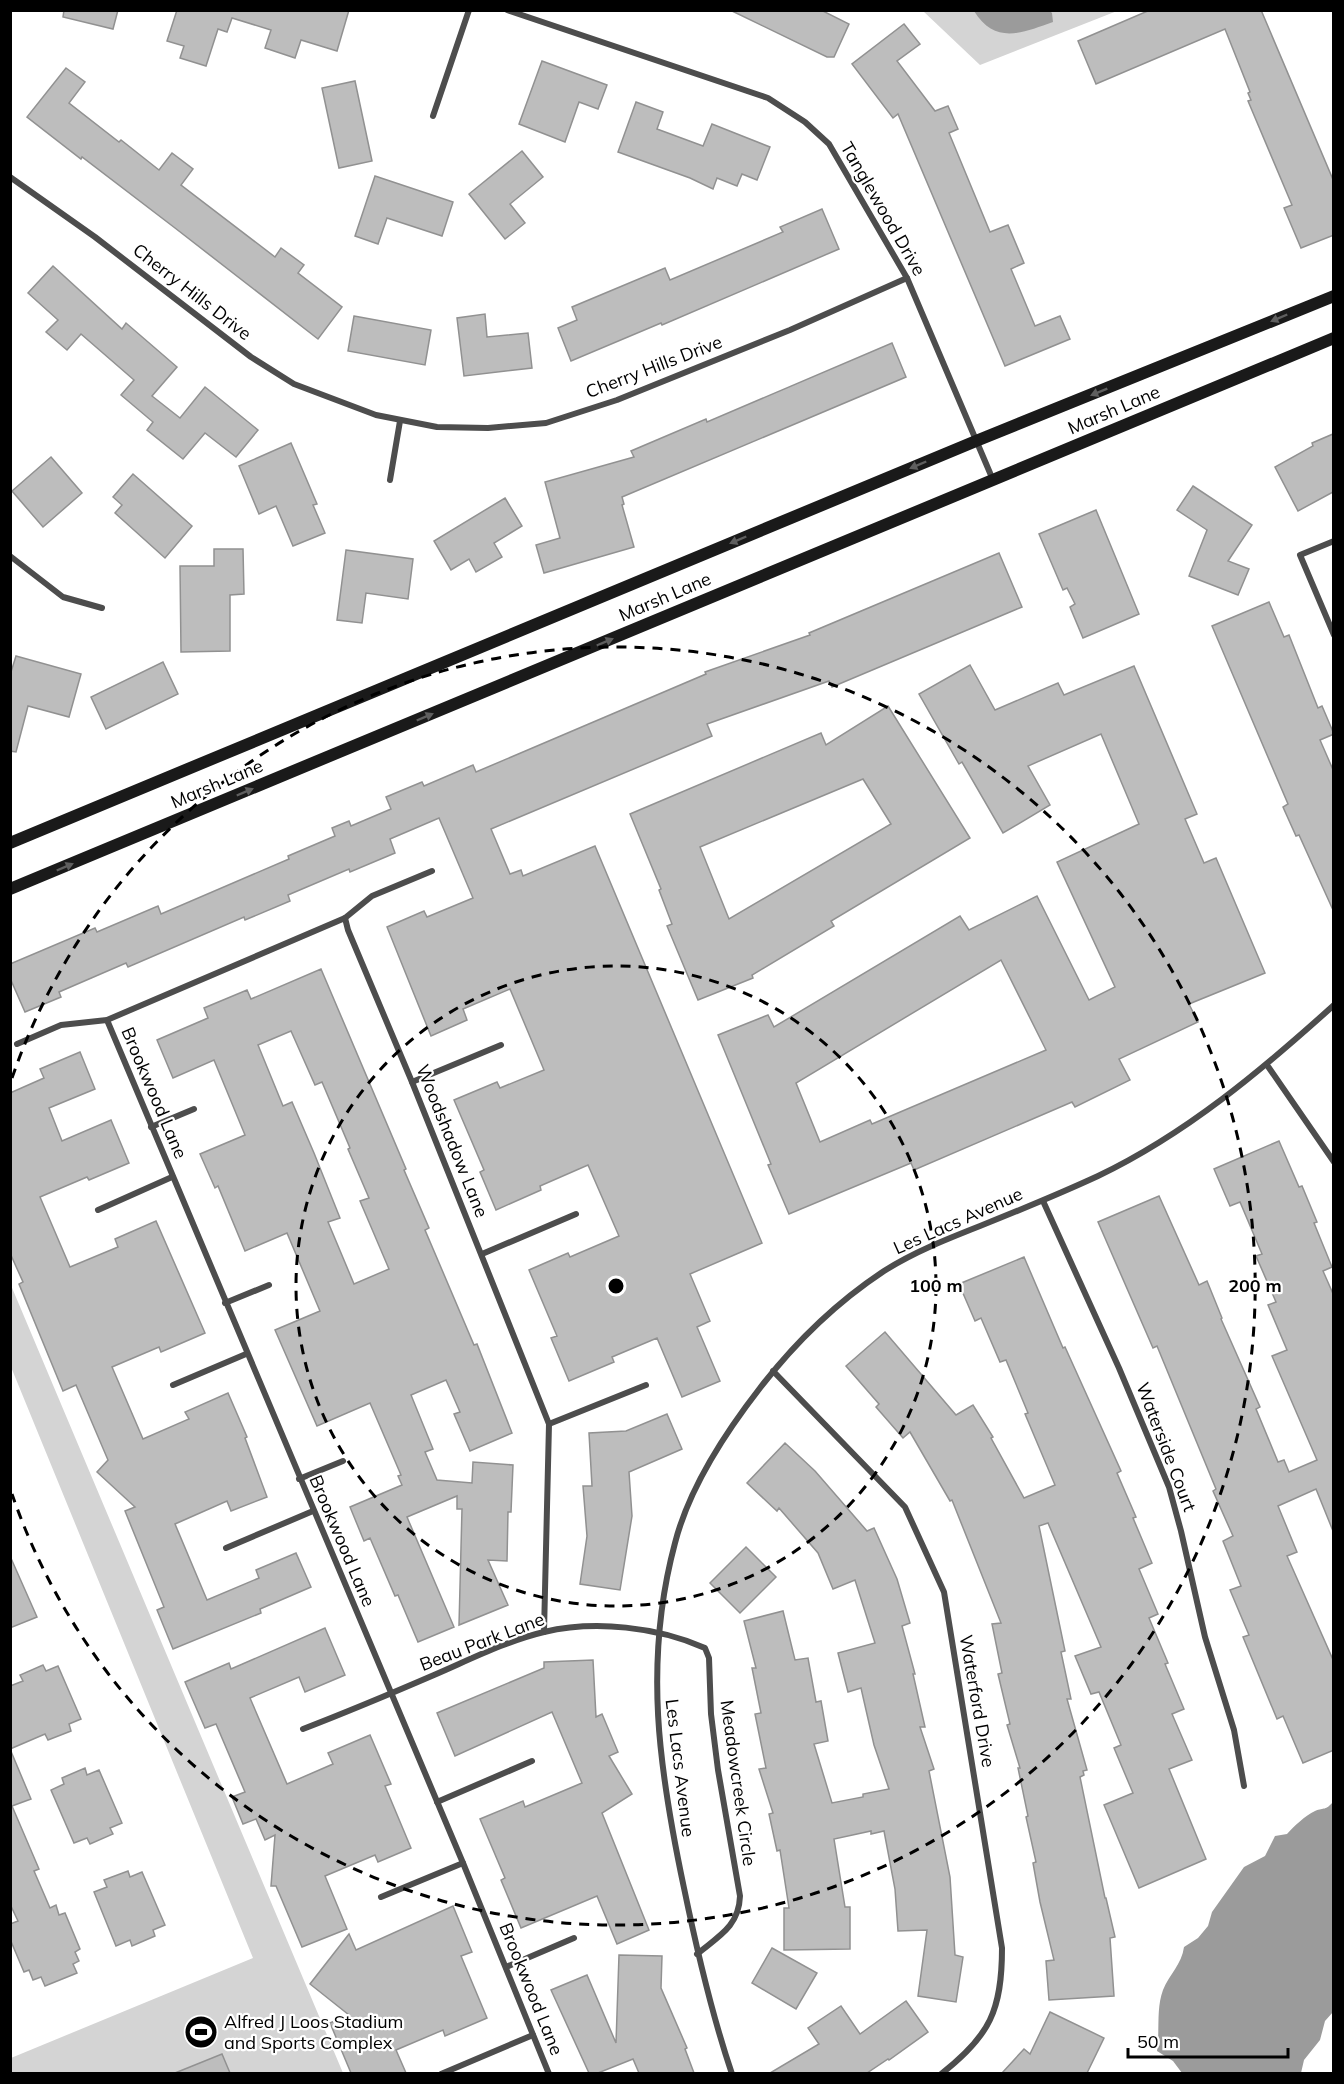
<svg xmlns="http://www.w3.org/2000/svg" width="1344" height="2084" viewBox="0 0 1344 2084" font-family="Mulish,sans-serif">
  <rect width="100%" height="100%" fill="#fff"/>
  <g fill="#d4d4d4">
    <polygon points="923,11 1117,11 980,65"/>
    <polygon points="10,1283 343,2073 11,2073 11,2058 253,1958 11,1367"/>
  </g>
  <g fill="#9b9b9b">
    <path d="M974,11H1050L1052,13L1053,22C1022,33 995,45 974,11Z"/>
    <path d="M1333,1802V2012L1325,2021L1320,2040L1304,2060L1301,2073H1182L1173,2061L1157,2051C1160,2030 1156,2009 1163,1990C1169,1975 1182,1964 1184,1947L1198,1938L1208,1926L1212,1912L1244,1867L1265,1856L1275,1836L1287,1834C1294,1826 1305,1816 1315,1811C1325,1807 1325,1811 1333,1802Z"/>
  </g>
  <g fill="#bdbdbd" stroke="#919191" stroke-width="1.5" fill-rule="evenodd">
    <polygon points="64,10 118,10 113,29 63,17"/>
    <polygon points="177,10 349,10 337,51 301,40 295,58 265,48 271,30 232,18 227,32 218,29 206,66 180,58 184,46 167,41"/>
    <polygon points="730,10 821,10 849,24 834,57 827,57"/>
    <polygon points="1150,10 1261,10 1334,182 1334,235 1301,248 1284,208 1292,205 1248,101 1251,100 1248,93 1250,92 1225,29 1096,84 1078,41"/>
    <polygon points="904,24 920,44 897,61 935,111 948,106 958,129 949,133 990,232 1008,225 1024,263 1011,269 1035,326 1060,316 1070,339 1005,366 898,114 893,118 852,64"/>
    <polygon points="542,61 607,85 598,109 579,102 565,142 519,124"/>
    <polygon points="66,68 85,82 69,103 119,142 121,140 159,170 172,153 193,169 181,185 275,257 281,248 304,265 298,273 342,307 318,339 175,228 82,157 81,159 27,117"/>
    <polygon points="355,81 372,161 339,168 322,88"/>
    <polygon points="636,102 663,112 657,129 703,146 712,124 770,147 757,180 742,174 737,186 717,178 713,189 690,178 618,152"/>
    <polygon points="522,151 543,177 510,204 525,223 505,239 469,194"/>
    <polygon points="375,176 453,202 442,236 387,218 378,244 355,236"/>
    <polygon points="822,209 839,249 662,325 661,323 571,361 558,328 577,320 572,307 665,268 670,280 783,232 780,227"/>
    <polygon points="53,266 122,329 126,323 177,367 152,396 180,418 205,387 258,430 236,457 205,433 183,459 147,430 153,422 121,395 134,380 81,334 67,350 46,332 58,320 28,293"/>
    <polygon points="485,314 487,337 528,333 532,368 464,376 457,318"/>
    <polygon points="354,316 431,330 425,365 348,351"/>
    <polygon points="892,343 906,377 622,497 624,504 622,505 634,547 544,573 536,545 560,538 545,482 634,457 631,451 706,419 707,422"/>
    <polygon points="1333,434 1333,492 1298,511 1275,467 1313,446 1312,443"/>
    <polygon points="291,443 317,504 313,505 325,533 293,546 276,506 259,514 239,466"/>
    <polygon points="51,457 82,493 43,527 12,491"/>
    <polygon points="133,474 192,526 165,558 115,513 122,505 113,497"/>
    <polygon points="1193,486 1252,525 1228,561 1249,569 1238,595 1189,576 1207,530 1177,510"/>
    <polygon points="505,498 522,526 494,543 502,557 476,572 469,559 451,570 434,541"/>
    <polygon points="1096,510 1139,614 1083,638 1070,607 1075,604 1067,588 1063,590 1039,534"/>
    <polygon points="214,549 243,549 244,594 230,595 230,651 181,652 180,566 214,566"/>
    <polygon points="346,550 413,559 408,599 366,593 362,623 337,620"/>
    <polygon points="999,553 1022,607 832,687 829,681 707,724 712,736 491,829 510,874 521,870 523,876 595,846 762,1243 690,1274 710,1321 697,1327 720,1381 682,1397 657,1338 612,1357 614,1362 569,1381 551,1338 557,1336 529,1270 568,1253 570,1257 619,1236 588,1165 540,1186 541,1190 496,1210 480,1172 484,1170 454,1100 497,1082 500,1088 544,1070 510,989 463,1009 467,1020 431,1036 414,994 387,927 424,911 427,917 473,898 439,818 390,839 395,853 350,872 349,869 288,895 290,901 245,920 244,917 128,967 126,963 59,992 61,997 25,1012 10,978 10,964 95,928 97,932 158,906 161,914 289,859 288,856 335,836 332,828 349,821 351,826 391,809 386,797 422,782 424,786 473,765 476,772 706,674 705,672 810,635 809,633"/>
    <polygon points="1269,602 1284,637 1289,635 1318,708 1322,706 1334,734 1320,740 1334,772 1333,910 1299,835 1296,836 1283,807 1288,804 1212,626"/>
    <polygon points="16,656 81,674 69,717 28,706 16,752 10,751 10,675"/>
    <polygon points="163,662 178,694 106,729 91,697"/>
    <path d="M970,665L995,710L1058,683L1064,695L1134,666L1197,814L1185,819L1204,863L1216,858L1265,973L1189,1004L1198,1022L1119,1059L1130,1080L1075,1107L1072,1102L914,1170L911,1163L789,1214L768,1165L771,1164L718,1035L768,1015L774,1027L960,916L969,930L1037,896L1089,1000L1115,987L1057,862L1139,824L1101,734L1028,766L1050,805L1003,833L962,762L959,764L919,694ZM1001,960L1046,1050L872,1124L870,1120L820,1142L796,1083Z"/>
    <path d="M888,706L970,838L831,921L834,926L752,975L753,978L698,1000L667,926L672,924L659,890L661,889L630,814L821,733L826,745ZM863,779L891,824L729,919L700,847Z"/>
    <path d="M321,969L406,1169L404,1170L429,1228L425,1230L474,1345L477,1344L512,1433L470,1451L454,1414L460,1412L446,1380L411,1395L433,1449L425,1452L437,1480L472,1483L473,1462L513,1465L511,1512H508L507,1561L488,1560L508,1605L459,1625L462,1509H457V1496L407,1517L454,1627L418,1642L398,1595L395,1596L370,1538L364,1541L350,1507L402,1485L398,1476L401,1475L370,1403L317,1426L275,1330L320,1311L287,1233L245,1251L218,1186L215,1188L200,1154L245,1135L214,1060L173,1078L157,1040L208,1018L204,1008L247,990L251,999ZM291,1031L315,1085L322,1082L350,1148L348,1149L369,1198L360,1201L389,1269L354,1284L328,1222L340,1218L314,1153L292,1102L283,1106L258,1045Z"/>
    <polygon points="80,1052 95,1089 49,1108 62,1141 111,1120 129,1163 89,1180 87,1177 40,1197 70,1267 118,1247 115,1239 156,1221 205,1333 161,1352 159,1347 112,1367 143,1439 189,1419 185,1412 228,1393 247,1437 245,1438 267,1497 231,1511 227,1501 175,1524 207,1600 259,1578 256,1570 296,1553 311,1587 260,1609 261,1613 173,1649 157,1610 164,1607 125,1511 135,1507 97,1472 108,1460 76,1385 63,1391 19,1284 23,1282 10,1253 10,1093 44,1078 40,1069"/>
    <polygon points="1279,1141 1299,1187 1302,1186 1317,1222 1314,1223 1332,1267 1323,1271 1334,1296 1333,1531 1316,1489 1278,1506 1297,1552 1287,1556 1334,1662 1334,1750 1303,1763 1283,1716 1277,1719 1243,1637 1249,1635 1230,1590 1241,1586 1223,1541 1233,1536 1213,1491 1216,1489 1157,1346 1153,1348 1098,1222 1159,1196 1199,1285 1207,1281 1222,1318 1221,1319 1260,1407 1256,1409 1278,1462 1284,1460 1289,1472 1317,1460 1272,1356 1287,1350 1268,1305 1276,1302 1256,1256 1262,1254 1240,1202 1230,1206 1214,1169"/>
    <polygon points="1024,1257 1063,1348 1065,1347 1121,1471 1117,1473 1136,1517 1133,1518 1152,1563 1139,1569 1158,1614 1149,1618 1168,1663 1165,1664 1184,1709 1172,1714 1192,1760 1169,1769 1206,1859 1139,1888 1104,1805 1133,1793 1114,1748 1121,1745 1099,1692 1091,1694 1075,1656 1101,1647 1048,1523 1039,1526 1065,1651 1061,1652 1071,1699 1067,1699 1087,1770 1083,1771 1084,1775 1080,1777 1105,1898 1106,1898 1115,1937 1110,1938 1114,1996 1049,2000 1046,1961 1054,1960 1040,1902 1033,1863 1036,1862 1026,1817 1028,1816 1018,1768 1020,1768 1007,1725 1010,1724 998,1674 1002,1673 992,1624 1001,1623 952,1500 950,1501 910,1432 903,1438 876,1407 879,1404 846,1366 885,1332 956,1415 973,1405 993,1437 991,1438 1024,1498 1055,1485 1025,1414 1028,1413 1006,1360 1000,1362 981,1318 975,1321 959,1284"/>
    <polygon points="667,1414 682,1449 629,1472 632,1516 620,1590 580,1584 587,1536 583,1486 592,1486 589,1433 626,1431"/>
    <polygon points="785,1443 815,1471 867,1531 874,1528 897,1579 910,1623 902,1626 915,1674 913,1674 925,1727 920,1727 934,1769 929,1771 950,1877 955,1955 963,1957 956,2002 918,1996 927,1930 898,1931 895,1889 884,1831 871,1834 871,1831 834,1839 845,1907 850,1907 850,1949 784,1950 784,1908 789,1908 780,1850 777,1851 769,1814 773,1813 759,1769 766,1768 755,1714 761,1713 752,1668 756,1668 744,1621 783,1611 795,1660 808,1658 816,1702 821,1701 828,1741 814,1744 832,1803 863,1797 863,1794 889,1789 874,1745 861,1688 848,1692 838,1653 875,1643 855,1580 833,1589 818,1553 779,1508 777,1511 747,1483"/>
    <polygon points="746,1547 776,1577 740,1613 710,1583"/>
    <polygon points="10,1556 37,1617 10,1628"/>
    <polygon points="325,1628 345,1675 305,1692 299,1677 250,1698 287,1784 333,1764 328,1753 370,1735 391,1784 385,1786 411,1848 378,1862 375,1855 325,1876 347,1929 302,1947 276,1886 271,1886 275,1835 265,1840 256,1819 243,1824 232,1797 245,1792 216,1724 205,1728 185,1682 229,1663 231,1669"/>
    <polygon points="593,1660 596,1717 602,1714 618,1752 609,1756 632,1794 602,1813 649,1930 617,1944 597,1896 521,1928 501,1880 505,1878 480,1819 523,1801 525,1807 582,1783 552,1712 455,1756 437,1713 544,1668 544,1662"/>
    <polygon points="43,1665 46,1671 58,1666 81,1719 69,1724 71,1731 48,1740 45,1734 10,1749 10,1686 23,1681 20,1675"/>
    <polygon points="10,1749 31,1799 12,1806 39,1869 34,1871 50,1908 56,1905 59,1915 65,1913 80,1949 75,1952 79,1961 73,1964 77,1973 45,1986 41,1977 33,1980 29,1970 24,1972 10,1939 10,1924 18,1921 10,1904"/>
    <polygon points="85,1768 87,1775 99,1770 122,1823 110,1828 113,1834 90,1844 87,1838 74,1843 51,1790 64,1784 62,1778"/>
    <polygon points="128,1871 130,1877 142,1872 165,1925 153,1930 155,1936 132,1946 130,1940 116,1946 94,1892 107,1887 104,1880"/>
    <polygon points="453,1906 472,1952 461,1956 487,2018 445,2036 443,2030 396,2050 406,2073 351,2073 330,2023 349,2015 310,1984 349,1934 356,1950"/>
    <polygon points="772,1948 817,1973 796,2009 752,1983"/>
    <polygon points="619,1955 662,1956 661,1988 687,2048 685,2049 694,2073 639,2073 633,2059 598,2073 589,2073 551,1990 587,1975 616,2043"/>
    <polygon points="906,2001 928,2032 889,2060 888,2059 867,2073 770,2073 819,2044 808,2028 841,2006 860,2034"/>
    <polygon points="1050,2012 1104,2038 1087,2073 1002,2073 1024,2049 1030,2054"/>
    <polygon points="222,2054 230,2073 175,2073"/>
  </g>
  <g fill="none" stroke-linecap="round" stroke-linejoin="round">
    <g stroke="#4d4d4d" stroke-width="6">
      <polyline points="507,10 768,98 805,122 829,144 907,278 993,480"/>
      <polyline points="433,116 469,10"/>
      <polyline points="10,177 95,237 251,357 294,384 376,415 437,427 488,428 546,423 617,400 790,330 907,278"/>
      <polyline points="390,480 400,421"/>
      <polyline points="1334,541 1300,555 1334,635"/>
      <polyline points="10,556 63,597 102,608"/>
      <polyline points="345,918 348,930 412,1082 549,1424 544,1632"/>
      <polyline points="107,1020 463,1863 549,2074"/>
      <polyline points="17,1044 61,1025 107,1020 345,918 372,896 432,871"/>
      <polyline points="1267,1065 1334,1162"/>
      <polyline points="412,1082 501,1045"/>
      <polyline points="151,1127 194,1109"/>
      <polyline points="1043,1201 1119,1368 1169,1487 1181,1531 1205,1637 1234,1730 1244,1786"/>
      <polyline points="98,1210 172,1177"/>
      <polyline points="482,1254 576,1214"/>
      <polyline points="225,1303 269,1285"/>
      <path d="M773,1371L905,1507L944,1592L1002,1948C1002,2010 990,2036 941,2074"/>
      <polyline points="173,1385 246,1354"/>
      <polyline points="549,1424 646,1385"/>
      <polyline points="299,1479 343,1461"/>
      <polyline points="226,1548 313,1511"/>
      <path d="M303,1729C347,1712 390,1694 434,1675C469,1660 506,1641 544,1632C595,1620 658,1627 705,1648L709,1658L711,1714L718,1770L740,1896C739,1926 719,1936 697,1954"/>
      <polyline points="437,1802 532,1761"/>
      <polyline points="381,1897 463,1863"/>
      <polyline points="506,1967 574,1938"/>
      <polyline points="441,2074 533,2035"/>
      <path d="M732,2074C711,2012 697,1951 684,1888C659,1770 643,1662 675,1543C689,1488 725,1433 760,1388C794,1344 837,1302 884,1271C914,1252 947,1239 980,1226C1020,1210 1059,1194 1098,1176C1186,1134 1262,1070 1334,1005"/>
    </g>
    <g stroke="#1a1a1a" stroke-width="12">
      <polyline points="10,843 976,441 1334,296"/>
      <polyline points="10,889 1334,338"/>
    </g>
  </g>
  <defs><path id="oneway-solid" d="M-6-.8H1V-3.2L6.5 0L1 3.2V.8H-6Z" transform="scale(1.5)"/></defs>
  <g fill="#5f5f5f">
    <use href="#oneway-solid" transform="translate(1279 318) rotate(157)"/>
    <use href="#oneway-solid" transform="translate(1099 392) rotate(158)"/>
    <use href="#oneway-solid" transform="translate(918 465) rotate(157)"/>
    <use href="#oneway-solid" transform="translate(738 540) rotate(157)"/>
    <use href="#oneway-solid" transform="translate(605 642) rotate(-23)"/>
    <use href="#oneway-solid" transform="translate(425 717) rotate(-23)"/>
    <use href="#oneway-solid" transform="translate(245 792) rotate(-23)"/>
    <use href="#oneway-solid" transform="translate(65 867) rotate(-23)"/>
  </g>
  <g fill="none" stroke="#000" stroke-width="3" stroke-dasharray="10 8">
    <circle cx="616" cy="1286" r="320"/>
    <path d="M12 1078A639 639 0 1 1 12 1494"/>
  </g>
  <defs>
    <g id="stadium-disc" transform="scale(1.725)"><circle r="9.5" fill="#000" stroke="#fff"/><path d="M0-5a6.5 5 0 1 0 0 10a6.5 5 0 1 0 0-10ZM-3.5-1.8h7v3.6h-7Z" fill="#fff"/></g>
  </defs>
  <g fill-rule="evenodd">
    <use href="#stadium-disc" x="201" y="2032"/>
  </g>
  <g text-anchor="middle" stroke-width="4.5" stroke-linejoin="round" paint-order="stroke">
    <g font-size="18" fill="#000" stroke="#fff">
      <text transform="translate(883 209) rotate(60)" y="6">Tanglewood Drive</text>
      <text transform="translate(192 292) rotate(38)" y="6">Cherry Hills Drive</text>
      <text transform="translate(654 367) rotate(-21)" y="6">Cherry Hills Drive</text>
      <text transform="translate(1114 410) rotate(-23)" y="6">Marsh Lane</text>
      <text transform="translate(665 597) rotate(-23)" y="6">Marsh Lane</text>
      <text transform="translate(217 784) rotate(-23)" y="6">Marsh Lane</text>
      <text transform="translate(154 1093) rotate(67)" y="6">Brookwood Lane</text>
      <text transform="translate(452 1141) rotate(68)" y="6">Woodshadow Lane</text>
      <text transform="translate(958 1221) rotate(-24)" y="6">Les Lacs Avenue</text>
      <text transform="translate(1166 1447) rotate(69)" y="6">Waterside Court</text>
      <text transform="translate(342 1541) rotate(67)" y="6">Brookwood Lane</text>
      <text transform="translate(482 1642) rotate(-21)" y="6">Beau Park Lane</text>
      <text transform="translate(977 1701) rotate(80)" y="6">Waterford Drive</text>
      <text transform="translate(680 1768) rotate(83)" y="6">Les Lacs Avenue</text>
      <text transform="translate(738 1783) rotate(82)" y="6">Meadowcreek Circle</text>
      <text transform="translate(531 1989) rotate(68)" y="6">Brookwood Lane</text>
    </g>
    <g font-size="18" fill="#000" stroke="#fff" text-anchor="start">
      <text x="224" y="2028">Alfred J Loos Stadium<tspan x="224" dy="21">and Sports Complex</tspan></text>
    </g>
  </g>
  <circle cx="616" cy="1286" r="9" fill="#000" stroke="#fff" stroke-width="3"/>
  <g font-size="18" text-anchor="middle" font-weight="bold" fill="#000" stroke="#fff" stroke-width="4.5" stroke-linejoin="round" paint-order="stroke">
    <text x="936" y="1292">100 m</text>
    <text x="1255" y="1292">200 m</text>
  </g>
  <rect width="1344" height="2084" fill="none" stroke="#000000" stroke-width="24"/>
  <path d="M1128 2048v9h160v-9" fill="none" stroke="#000000" stroke-width="3"/>
  <text x="1137" y="2048" font-size="18" fill="#000000" stroke="#ffffff" stroke-width="4.5" paint-order="stroke">50 m</text>
</svg>
